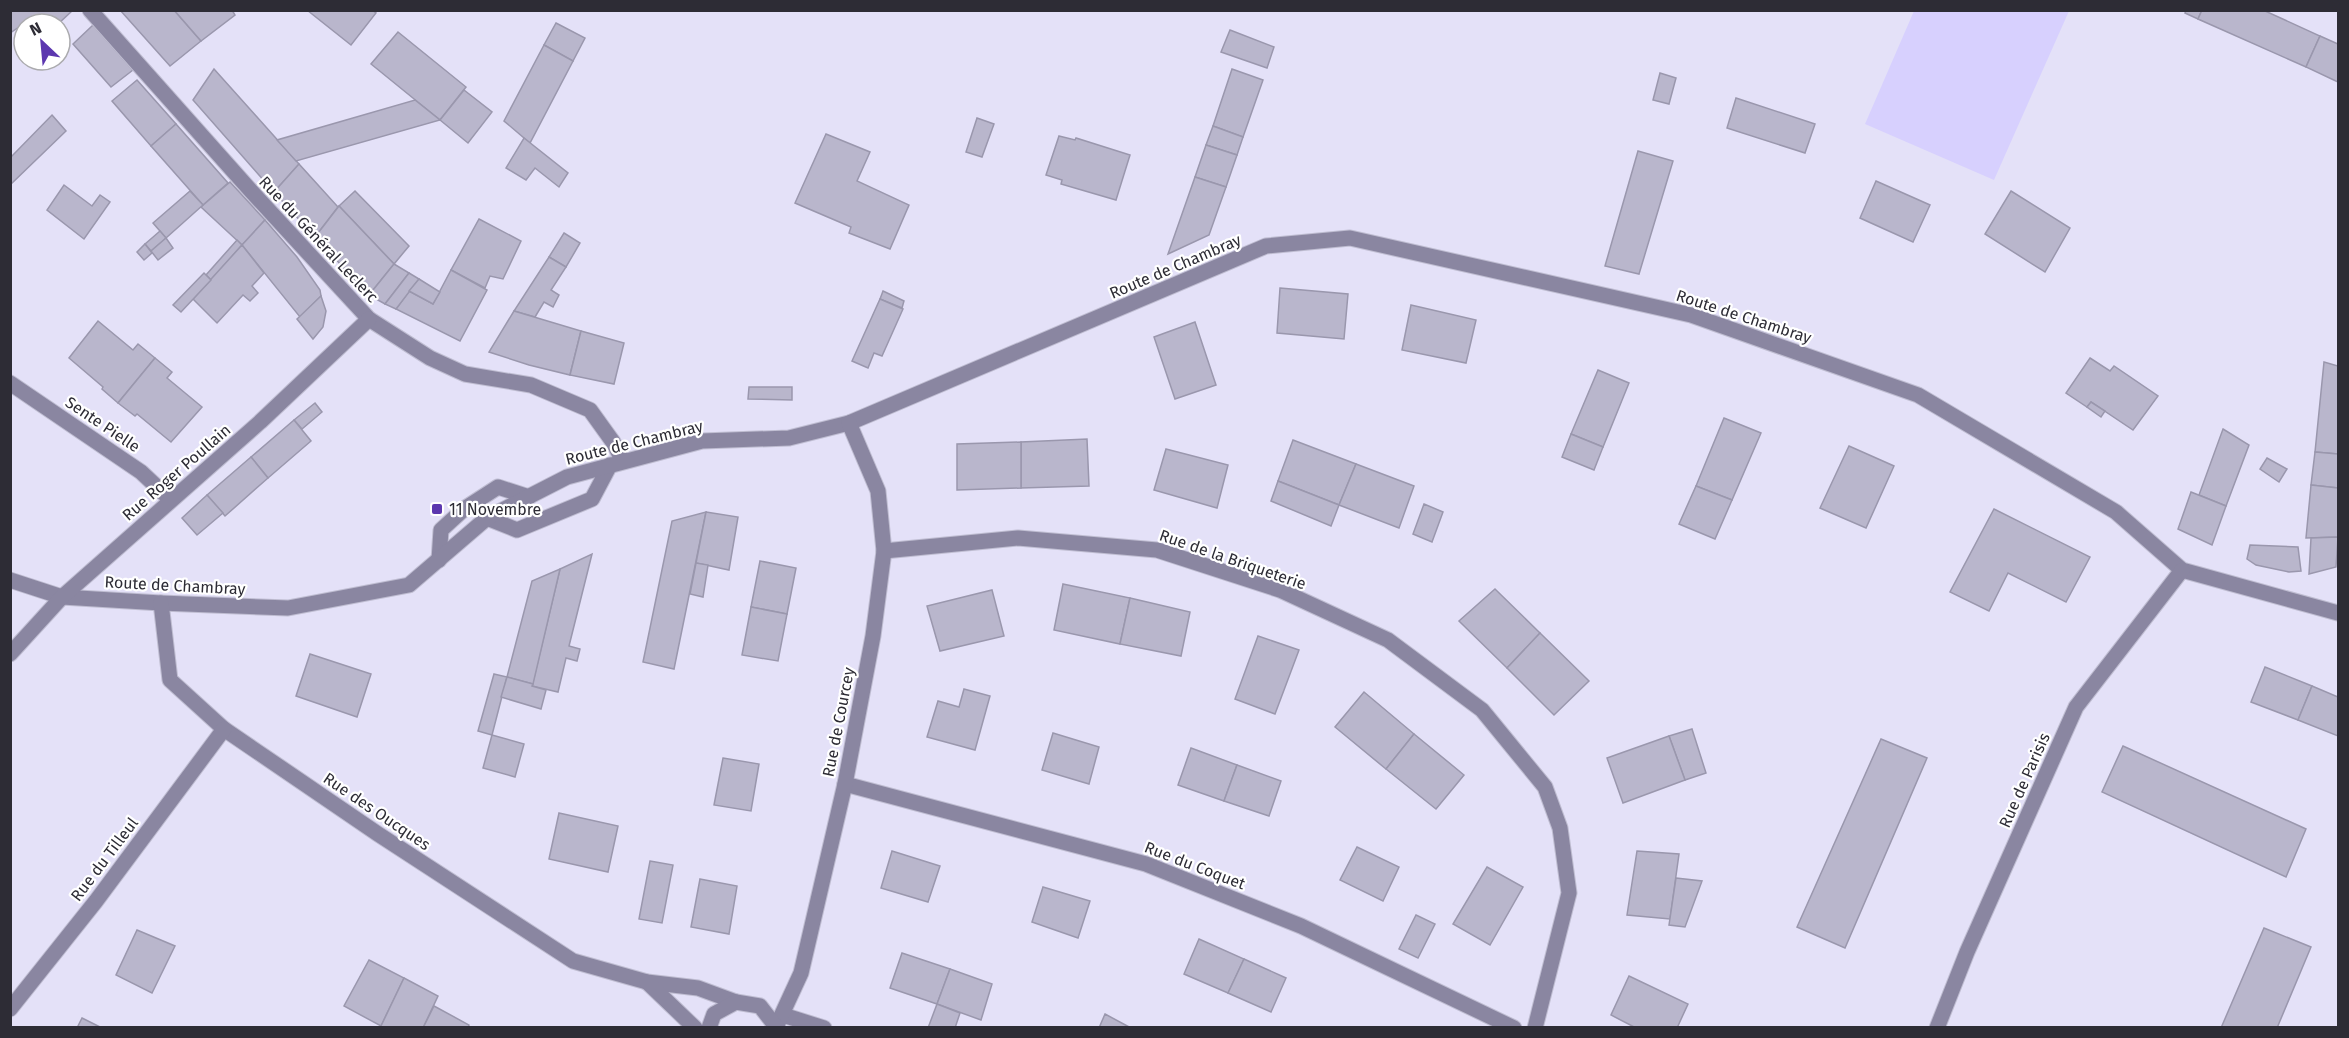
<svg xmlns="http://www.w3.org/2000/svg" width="2349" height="1038" viewBox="0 0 2349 1038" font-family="'Fira Sans',sans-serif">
  <rect width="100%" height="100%" fill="#e4e1f8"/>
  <polygon fill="#d7d0fe" points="1914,11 2069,11 1994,180 1865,124"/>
  <g fill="#b9b6cc" stroke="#9a97ad" stroke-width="1.5">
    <polygon points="10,10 73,10 58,24 46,24 37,15 10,33"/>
    <polygon points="120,10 174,10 201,41 170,66"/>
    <polygon points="174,10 232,10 235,15 201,41"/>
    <polygon points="307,10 372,10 376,13 351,45"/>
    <polygon points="2186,10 2202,10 2198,19 2185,13"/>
    <polygon points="2202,10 2263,10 2320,36 2306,67 2198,19"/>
    <polygon points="556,23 585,38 573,61 544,45"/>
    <polygon points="93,25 133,70 111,87 73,44"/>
    <polygon points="1230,30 1274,47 1267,68 1221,52"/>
    <polygon points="398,32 466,87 440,120 371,64"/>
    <polygon points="2320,36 2338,44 2338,82 2306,67"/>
    <polygon points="544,45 573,61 530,143 504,121"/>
    <polygon points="214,69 299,164 274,192 193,100"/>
    <polygon points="1232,69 1263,80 1243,137 1213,126"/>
    <polygon points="1660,73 1676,78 1669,104 1653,100"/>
    <polygon points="137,80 176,124 151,146 112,101"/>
    <polygon points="464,90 492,112 468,143 440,120"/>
    <polygon points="1736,98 1815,124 1805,153 1727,128"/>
    <polygon points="415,100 440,120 296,161 277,140"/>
    <polygon points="52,115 66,131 10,185 10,158"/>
    <polygon points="977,118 994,124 982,157 966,152"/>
    <polygon points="176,124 228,183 203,205 151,146"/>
    <polygon points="1213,126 1243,137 1237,155 1206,145"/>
    <polygon points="826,134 870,152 857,181 909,205 890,249 849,233 851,227 795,203"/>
    <polygon points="1059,136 1075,140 1076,138 1130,155 1116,200 1061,184 1062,180 1046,175"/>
    <polygon points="524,138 568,173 559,187 535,168 526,180 506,168"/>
    <polygon points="1206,145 1237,155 1226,187 1195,177"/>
    <polygon points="1638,151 1673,161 1639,274 1605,266"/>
    <polygon points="299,164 338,207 315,237 274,192"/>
    <polygon points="1195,177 1226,187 1209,235 1168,254"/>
    <polygon points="1876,181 1930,205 1913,242 1860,218"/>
    <polygon points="230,182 265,220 242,245 201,207"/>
    <polygon points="64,185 92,206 100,195 110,202 84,239 47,210"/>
    <polygon points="190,191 203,205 166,238 153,223"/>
    <polygon points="355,191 409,246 394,264 339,206"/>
    <polygon points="2011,191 2070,228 2045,272 1985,234"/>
    <polygon points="339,206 394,264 369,295 315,237"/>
    <polygon points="479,219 521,241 503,279 490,276 485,288 451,270"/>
    <polygon points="265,220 297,257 320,290 321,296 300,317 242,245"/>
    <polygon points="160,231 166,238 151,251 145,244"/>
    <polygon points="564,233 580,243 566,267 549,257"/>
    <polygon points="166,238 173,248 158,260 151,251"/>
    <polygon points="237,240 242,245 211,280 206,275"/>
    <polygon points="145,244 152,253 144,260 137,252"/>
    <polygon points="242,245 264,273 252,286 258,293 250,301 243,295 217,323 193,299"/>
    <polygon points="549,257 566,267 551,290 559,295 553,307 544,302 535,317 514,311"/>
    <polygon points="394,264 409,273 385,304 369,295"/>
    <polygon points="451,270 487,290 460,341 396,309 409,291 433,304"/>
    <polygon points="204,273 211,280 181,312 173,305"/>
    <polygon points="409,273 419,279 396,309 385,304"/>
    <polygon points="419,279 440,292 433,304 409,291"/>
    <polygon points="1280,288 1348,294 1344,339 1277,333"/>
    <polygon points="883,291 904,301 902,308 880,299"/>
    <polygon points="321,296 326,311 323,327 313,339 297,319"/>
    <polygon points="880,299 903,309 882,356 874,353 868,368 852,361"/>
    <polygon points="1411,305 1476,320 1466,363 1402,350"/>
    <polygon points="514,311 581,331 570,375 529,365 489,352"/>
    <polygon points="98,321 133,350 138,344 155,358 118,403 102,389 103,387 69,358"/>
    <polygon points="1195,322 1216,385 1175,399 1154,337"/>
    <polygon points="581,331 624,343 614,384 570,375"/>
    <polygon points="155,358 172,372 167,378 202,407 171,442 137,414 135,416 118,403"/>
    <polygon points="2090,358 2110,371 2114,366 2158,396 2133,430 2091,402 2087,407 2066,393"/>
    <polygon points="2324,362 2338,366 2338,454 2315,452"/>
    <polygon points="1598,370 1629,383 1603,447 1571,434"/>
    <polygon points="749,387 792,387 792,400 748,399"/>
    <polygon points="2091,402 2105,411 2101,417 2087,407"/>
    <polygon points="315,403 322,412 302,429 294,420"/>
    <polygon points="1724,418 1761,433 1732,500 1696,486"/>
    <polygon points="294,420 311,441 268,478 251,457"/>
    <polygon points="2223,429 2249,445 2226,506 2199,495"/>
    <polygon points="1571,434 1603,447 1594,470 1562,457"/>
    <polygon points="1087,439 1089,486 1021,488 1021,442"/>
    <polygon points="1293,440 1356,464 1339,505 1278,481"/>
    <polygon points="1021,442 1021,488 957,490 957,444"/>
    <polygon points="1849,446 1894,466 1866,528 1820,508"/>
    <polygon points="1166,449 1228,465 1217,508 1154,490"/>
    <polygon points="2315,452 2338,454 2338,488 2311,485"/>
    <polygon points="251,457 268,478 225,516 207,495"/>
    <polygon points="2267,458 2287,469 2279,482 2260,469"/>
    <polygon points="1356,464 1414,486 1399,528 1339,505"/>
    <polygon points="1278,481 1339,505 1331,526 1271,501"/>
    <polygon points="2311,485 2338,488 2338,537 2306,538"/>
    <polygon points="1696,486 1732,500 1715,539 1679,524"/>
    <polygon points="2191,492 2226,506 2212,545 2178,529"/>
    <polygon points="207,495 223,513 197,535 182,518"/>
    <polygon points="1424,504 1443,512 1432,542 1413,534"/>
    <polygon points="1994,509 2090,557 2066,602 2008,573 1989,611 1950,592"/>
    <polygon points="706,512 674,669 643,662 672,521"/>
    <polygon points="706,512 738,517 729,570 696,563"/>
    <polygon points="2338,537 2336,567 2309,574 2311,538"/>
    <polygon points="2250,545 2298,547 2301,571 2289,572 2256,565 2247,559"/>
    <polygon points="592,554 569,646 580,649 577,661 566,658 558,692 532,686 560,569"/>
    <polygon points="760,561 796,568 787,614 751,607"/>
    <polygon points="696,563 708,565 703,597 690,594"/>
    <polygon points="560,569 533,684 507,677 532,581"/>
    <polygon points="1063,584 1130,598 1120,644 1054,630"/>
    <polygon points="1495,589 1540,633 1507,668 1459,621"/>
    <polygon points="992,590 1004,636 940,651 927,606"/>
    <polygon points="1130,598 1190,612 1181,656 1120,644"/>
    <polygon points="751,607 787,614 778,661 742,655"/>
    <polygon points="1540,633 1589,681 1554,715 1507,668"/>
    <polygon points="1258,636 1299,650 1275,714 1235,699"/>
    <polygon points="310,654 371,674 357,717 296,696"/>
    <polygon points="2265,667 2312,686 2298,720 2251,702"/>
    <polygon points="494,674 507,677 492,735 478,731"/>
    <polygon points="507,677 533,684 532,686 546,690 541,709 501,697"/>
    <polygon points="2312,686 2338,697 2338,736 2298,720"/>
    <polygon points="964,689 990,696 975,750 927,737 938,701 959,707"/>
    <polygon points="1364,692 1414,734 1386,769 1335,727"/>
    <polygon points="1692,729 1706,773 1685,780 1669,736"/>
    <polygon points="1053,733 1099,747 1089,784 1042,770"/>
    <polygon points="1414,734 1464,775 1436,809 1386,769"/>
    <polygon points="492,735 524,744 515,777 483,768"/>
    <polygon points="1669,736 1685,780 1623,803 1607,758"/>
    <polygon points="1881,739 1927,758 1845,948 1797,927"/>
    <polygon points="2123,746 2306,829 2286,877 2102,792"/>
    <polygon points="1191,748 1237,765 1224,801 1178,785"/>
    <polygon points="723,758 759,764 751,811 714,805"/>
    <polygon points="1237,765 1281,781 1269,816 1224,801"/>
    <polygon points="559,813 618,826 608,872 549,859"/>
    <polygon points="1357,847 1399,867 1383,901 1340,880"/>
    <polygon points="892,851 940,866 928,902 881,888"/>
    <polygon points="1637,851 1679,854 1670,919 1627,915"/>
    <polygon points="650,861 673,865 662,923 639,919"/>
    <polygon points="1487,867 1523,887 1490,945 1453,924"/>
    <polygon points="1676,878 1702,881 1685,927 1669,925"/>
    <polygon points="700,879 737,886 729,934 691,927"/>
    <polygon points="1043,887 1090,901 1078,938 1032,922"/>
    <polygon points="1416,915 1435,924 1418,958 1399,949"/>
    <polygon points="2264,928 2311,947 2277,1028 2221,1028"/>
    <polygon points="137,930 175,946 152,993 116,975"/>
    <polygon points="1199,939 1244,959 1228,993 1184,974"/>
    <polygon points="902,953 950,969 937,1004 890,988"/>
    <polygon points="1244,959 1286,978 1271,1012 1228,993"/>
    <polygon points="369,960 404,978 381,1026 344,1006"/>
    <polygon points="950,969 992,984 981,1020 937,1004"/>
    <polygon points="1629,976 1688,1004 1677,1028 1636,1028 1611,1015"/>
    <polygon points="404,978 438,996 423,1028 383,1028 381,1026"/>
    <polygon points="937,1004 960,1013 955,1028 928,1028"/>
    <polygon points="434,1006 469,1025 468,1028 423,1028"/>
    <polygon points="1105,1014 1131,1028 1099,1028"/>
    <polygon points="82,1018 102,1028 77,1028"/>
  </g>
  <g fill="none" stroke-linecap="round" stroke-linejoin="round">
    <g stroke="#bfbdd1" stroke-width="17">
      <g id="minor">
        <polyline points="90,10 251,191 369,319 430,358 465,374 531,385 590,410 613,442 623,461"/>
        <polyline points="10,383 141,472 171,500"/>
        <polyline points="487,518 517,530 592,499 610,465"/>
        <polyline points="884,551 1018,538 1157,550 1280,590 1388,640 1482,710 1545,787 1560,828 1569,893 1535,1028"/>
        <polyline points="439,560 441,530 464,509 498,487 529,497"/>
        <polyline points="10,580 62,597 161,603 288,608 409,585 487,518 567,477 702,441 789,438 849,423 1266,246 1350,238 1691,315 1918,395 2116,512 2182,570 2338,613"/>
        <polyline points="161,603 170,680 224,729 378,834 573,961 647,982 698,988 736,1002"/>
        <polyline points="10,654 62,597 260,422 369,319"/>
        <polyline points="845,784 1146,864 1301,926 1514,1028"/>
        <polyline points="647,982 695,1028"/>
        <polyline points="10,1009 96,901 224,729"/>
        <polyline points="783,1015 824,1028"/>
        <polyline points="777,1025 801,973 845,784 873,636 884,551 878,491 849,423"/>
        <polyline points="709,1028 714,1014 736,1002 760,1006 777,1028"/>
        <polyline points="1937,1028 1967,952 2076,707 2182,570"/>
      </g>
    </g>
    <use href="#minor" stroke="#8a86a1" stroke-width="15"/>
  </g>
  <rect fill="#5c37af" stroke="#fff" stroke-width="2" x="431" y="503" width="12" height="12" rx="3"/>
  <g text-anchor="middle" stroke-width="4.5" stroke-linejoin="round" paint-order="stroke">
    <g font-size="16" fill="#2d2c35" stroke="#fff">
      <text transform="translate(319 239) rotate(47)" y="6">Rue du Général Leclerc</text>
      <text transform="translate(1175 266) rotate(-23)" y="6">Route de Chambray</text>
      <text transform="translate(1744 316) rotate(18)" y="6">Route de Chambray</text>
      <text transform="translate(103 424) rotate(34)" y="6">Sente Pielle</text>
      <text transform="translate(634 442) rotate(-14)" y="6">Route de Chambray</text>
      <text transform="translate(176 472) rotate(-41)" y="6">Rue Roger Poullain</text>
      <text transform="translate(1233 559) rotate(19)" y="6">Rue de la Briqueterie</text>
      <text transform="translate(175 585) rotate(3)" y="6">Route de Chambray</text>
      <text transform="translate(838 722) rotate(-79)" y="6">Rue de Courcey</text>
      <text transform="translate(2024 780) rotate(-66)" y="6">Rue de Parisis</text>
      <text transform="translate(377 811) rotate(34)" y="6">Rue des Oucques</text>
      <text transform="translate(104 859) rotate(-53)" y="6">Rue du Tilleul</text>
      <text transform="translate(1195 865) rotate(21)" y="6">Rue du Coquet</text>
    </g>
    <g font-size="16" fill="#2d2c35" stroke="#fff" text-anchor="start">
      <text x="449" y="515">11 Novembre</text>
    </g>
  </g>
  <rect width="2349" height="1038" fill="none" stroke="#2d2c35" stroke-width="24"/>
  <g transform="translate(42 42) rotate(334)"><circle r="28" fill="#ffffff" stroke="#ababae" stroke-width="1.5"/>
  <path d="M0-4.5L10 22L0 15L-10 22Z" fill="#5c37af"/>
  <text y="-9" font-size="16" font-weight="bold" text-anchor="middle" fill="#2d2c35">N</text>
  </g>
</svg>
